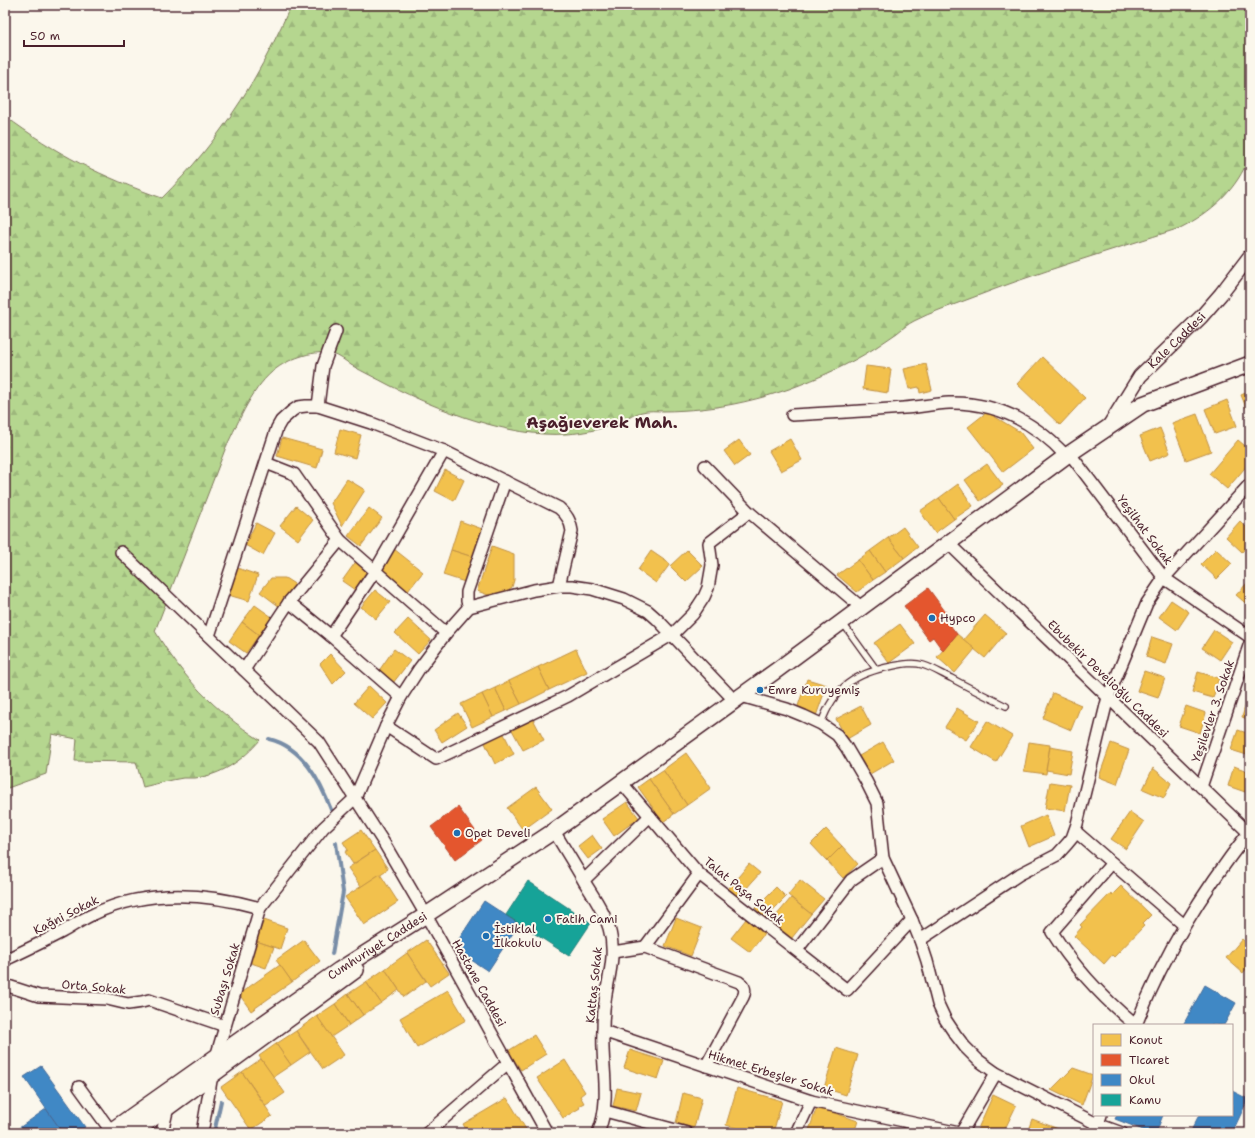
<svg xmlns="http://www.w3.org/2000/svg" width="1255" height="1138" viewBox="0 0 1255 1138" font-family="'Shantell Sans',sans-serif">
  <defs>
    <pattern id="forest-firs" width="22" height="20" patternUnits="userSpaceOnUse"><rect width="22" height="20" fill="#b5d68f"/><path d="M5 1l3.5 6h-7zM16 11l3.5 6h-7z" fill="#9db77c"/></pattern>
  </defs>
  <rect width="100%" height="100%" fill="#fbf7ec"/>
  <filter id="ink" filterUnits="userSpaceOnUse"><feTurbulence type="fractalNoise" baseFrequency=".025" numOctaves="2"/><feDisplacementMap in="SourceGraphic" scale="8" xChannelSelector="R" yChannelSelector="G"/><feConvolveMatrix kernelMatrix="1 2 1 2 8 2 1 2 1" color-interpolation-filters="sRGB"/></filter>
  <g filter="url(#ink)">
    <path fill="url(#forest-firs)" stroke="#807a5d" d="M291,5H1250V155C1237,190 1212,212 1180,228C1109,251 1038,272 969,299C951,306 931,312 914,321C908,324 902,329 897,333C890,338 882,343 875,348C848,365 819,378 789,389C760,399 730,406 701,409C688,410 676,411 663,411C657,411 648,410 642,412C636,413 629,418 623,421C605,428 586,433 566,434C510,438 438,410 389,385C376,378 363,372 351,365C346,361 339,356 333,354C316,349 291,358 277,368C253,385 239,421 226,447L155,631C183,678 214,710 260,740C243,760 222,775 195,778C191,778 187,778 183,778C170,780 156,784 143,787L136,762L75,761L77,739L52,734L46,774L5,789V116C56,154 102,177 162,198C176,184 190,169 203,153C240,108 268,58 291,5Z"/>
    <g fill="#f2c14e" stroke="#c09044">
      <polygon points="1042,357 1085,398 1060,425 1017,384"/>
      <polygon points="926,364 932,390 920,393 919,387 909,389 904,369"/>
      <polygon points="866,366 891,369 888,393 863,389"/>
      <polygon points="1250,391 1250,417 1241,395"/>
      <polygon points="1227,400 1237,426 1215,434 1205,409"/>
      <polygon points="987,412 1020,432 1033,449 1003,472 968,427"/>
      <polygon points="1197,414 1211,451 1186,460 1172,423"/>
      <polygon points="1160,428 1170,453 1150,461 1140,436"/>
      <polygon points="340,429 361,435 355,458 334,452"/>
      <polygon points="282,438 322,449 317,468 277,456"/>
      <polygon points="790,439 802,460 781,471 769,451"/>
      <polygon points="739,440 750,455 735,466 724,451"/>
      <polygon points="1238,440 1250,450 1250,462 1227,489 1209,474"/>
      <polygon points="987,464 1003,485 980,501 965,480"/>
      <polygon points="445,470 464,480 454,501 435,491"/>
      <polygon points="347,479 365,490 342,526 331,503"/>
      <polygon points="958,484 973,506 954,519 939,498"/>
      <polygon points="939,498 954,519 935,533 920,511"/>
      <polygon points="296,506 313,520 298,540 280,526"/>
      <polygon points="369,508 382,518 361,546 348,536"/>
      <polygon points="460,521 485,530 476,558 451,550"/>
      <polygon points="1240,521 1250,531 1250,543 1242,552 1226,537"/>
      <polygon points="256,523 275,533 263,555 245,545"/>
      <polygon points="903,527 918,547 904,558 888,538"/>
      <polygon points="888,538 904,558 885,572 870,551"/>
      <polygon points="492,546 514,554 514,580 512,587 497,598 477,591"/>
      <polygon points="394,549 423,572 408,591 378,568"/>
      <polygon points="1216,549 1232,564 1217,579 1201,564"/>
      <polygon points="451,550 476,558 468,583 443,575"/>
      <polygon points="687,550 703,566 686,582 670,566"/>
      <polygon points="651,551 670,564 656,583 638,570"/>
      <polygon points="870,551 885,572 873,580 858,560"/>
      <polygon points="357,560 370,569 355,590 342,581"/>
      <polygon points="858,560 873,580 857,592 837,575"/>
      <polygon points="237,568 258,575 249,601 228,595"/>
      <polygon points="271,578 285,578 296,585 280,607 260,592"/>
      <polygon points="1250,580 1250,607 1236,595"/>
      <polygon points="375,590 390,602 376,619 361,607"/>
      <polygon points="1171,600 1189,612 1177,630 1159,617"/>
      <polygon points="255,605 272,617 259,635 242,622"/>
      <polygon points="985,615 1006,633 985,658 963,640"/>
      <polygon points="408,619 431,640 418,654 395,633"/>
      <polygon points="242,622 259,635 246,653 229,641"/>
      <polygon points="900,624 915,644 889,663 874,643"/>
      <polygon points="1214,630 1232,642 1220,660 1202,648"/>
      <polygon points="957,634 975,649 955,673 937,657"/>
      <polygon points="1152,637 1173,644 1166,664 1146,657"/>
      <polygon points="394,649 410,661 393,683 378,672"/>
      <polygon points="576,649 587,672 549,690 538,667"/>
      <polygon points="330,654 346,671 333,684 320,664"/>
      <polygon points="538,667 549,690 521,704 509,681"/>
      <polygon points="1144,671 1165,678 1158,698 1137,691"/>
      <polygon points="1198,672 1219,678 1213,698 1192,692"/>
      <polygon points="807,679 827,685 816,716 797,709"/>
      <polygon points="509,681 521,704 506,711 495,688"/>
      <polygon points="369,686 387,703 372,719 354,703"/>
      <polygon points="495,688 506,711 493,717 482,694"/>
      <polygon points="1053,693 1081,705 1071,730 1043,718"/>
      <polygon points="482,694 493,717 472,727 461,704"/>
      <polygon points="1248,697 1250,698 1250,720 1242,717"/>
      <polygon points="861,706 871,725 847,739 836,719"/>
      <polygon points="1186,706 1206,713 1200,733 1179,726"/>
      <polygon points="957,708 979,721 966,740 945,727"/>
      <polygon points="458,713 467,726 442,742 434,730"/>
      <polygon points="532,717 544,740 523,750 511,728"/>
      <polygon points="987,721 1012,736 996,762 971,747"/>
      <polygon points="1238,730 1250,734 1250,756 1231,750"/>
      <polygon points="503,732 514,754 495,764 484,741"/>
      <polygon points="883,742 894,760 870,774 859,756"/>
      <polygon points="1029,742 1050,745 1046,774 1024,771"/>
      <polygon points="1111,743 1129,750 1117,784 1099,777"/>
      <polygon points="1050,747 1073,751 1069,774 1046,770"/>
      <polygon points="686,753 711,788 687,805 663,770"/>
      <polygon points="1234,766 1250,772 1250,788 1248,793 1228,786"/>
      <polygon points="1153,768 1171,783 1164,798 1143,789"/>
      <polygon points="663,770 687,805 674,814 649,779"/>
      <polygon points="649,779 674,814 663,822 638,787"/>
      <polygon points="1050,782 1070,785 1065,811 1045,808"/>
      <polygon points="536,787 552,809 523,830 507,808"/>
      <polygon points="627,802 639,818 614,836 602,819"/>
      <polygon points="1130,812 1144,822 1126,849 1111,839"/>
      <polygon points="1046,815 1054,836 1029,847 1021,826"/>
      <polygon points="826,829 842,846 827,861 811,844"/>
      <polygon points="361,830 375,850 353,864 345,852 348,850 343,842"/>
      <polygon points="592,835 602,849 588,859 578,846"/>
      <polygon points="842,846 858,864 843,878 827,861"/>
      <polygon points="375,850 388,869 361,887 348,868"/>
      <polygon points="749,864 760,873 738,898 728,889"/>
      <polygon points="380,874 398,902 364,925 345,897"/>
      <polygon points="800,880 824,899 811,914 788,895"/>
      <polygon points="1121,886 1151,915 1142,924 1144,926 1114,957 1112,955 1104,964 1074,936 1082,927 1080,925 1111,893 1112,895"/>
      <polygon points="776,887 786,897 765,918 755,908"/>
      <polygon points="791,898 811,914 791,939 771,922"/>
      <polygon points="676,918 702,928 691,956 665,946"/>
      <polygon points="746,919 764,934 750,952 731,938"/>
      <polygon points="264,920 287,928 280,949 256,941"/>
      <polygon points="1242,939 1250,946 1250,964 1243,973 1226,958"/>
      <polygon points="253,940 274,947 266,968 245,961"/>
      <polygon points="304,940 320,961 292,982 276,960"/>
      <polygon points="426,940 449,973 430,986 407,953"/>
      <polygon points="407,953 426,981 404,997 385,969"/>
      <polygon points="280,965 292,982 251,1011 239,994"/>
      <polygon points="385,969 399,990 381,1003 366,982"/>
      <polygon points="366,982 381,1003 363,1015 348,994"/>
      <polygon points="448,990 466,1020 417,1048 400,1018"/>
      <polygon points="348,994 363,1015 349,1025 335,1004"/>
      <polygon points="335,1004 349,1025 331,1037 317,1016"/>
      <polygon points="317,1016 344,1055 323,1069 296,1031"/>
      <polygon points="296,1031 310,1052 291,1065 276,1044"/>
      <polygon points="534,1035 546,1054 521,1070 508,1051"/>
      <polygon points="276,1044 291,1065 273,1077 259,1056"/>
      <polygon points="836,1048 858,1055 846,1095 824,1088"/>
      <polygon points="630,1050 664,1061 658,1079 624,1068"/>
      <polygon points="261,1059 285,1093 266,1106 242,1072"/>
      <polygon points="565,1060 585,1092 580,1096 584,1103 578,1106 580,1108 563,1118 537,1078"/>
      <polygon points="1073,1068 1093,1075 1082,1105 1051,1090"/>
      <polygon points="242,1072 272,1116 251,1130 221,1087"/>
      <polygon points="617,1088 641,1093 636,1111 613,1106"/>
      <polygon points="737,1088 782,1101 773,1133 753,1133 726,1125"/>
      <polygon points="683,1093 702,1098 694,1128 676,1123"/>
      <polygon points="993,1095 1016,1106 1003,1133 976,1133"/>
      <polygon points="507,1098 527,1131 523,1133 468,1133 463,1124"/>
      <polygon points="817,1107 858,1121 854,1133 808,1133"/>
      <polygon points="1032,1119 1069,1133 1027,1133"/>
    </g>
    <g fill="#e4572e" stroke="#b6462d">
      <polygon points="928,588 953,622 950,625 957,634 943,651 933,637 929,640 904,606"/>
      <polygon points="458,807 482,840 455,860 431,827"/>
    </g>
    <g fill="#3f88c5" stroke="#426897">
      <polygon points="484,901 519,924 488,971 453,948"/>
      <polygon points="1205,985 1236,1003 1224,1025 1183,1025"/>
      <polygon points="41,1066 85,1127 76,1133 63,1133 24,1077"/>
      <polygon points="1232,1091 1248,1099 1232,1133 1190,1133 1199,1115 1232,1115"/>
      <polygon points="46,1109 63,1133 12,1133"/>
      <polygon points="1117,1115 1163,1115 1156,1133 1151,1133 1115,1119"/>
    </g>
    <polygon fill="#17a398" stroke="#267b77" points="528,881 591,923 569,956 506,915"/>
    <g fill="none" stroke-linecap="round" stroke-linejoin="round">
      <g stroke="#788da7" stroke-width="4">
        <path d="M269,739C303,747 320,781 332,812"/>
        <polyline points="332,954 343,892 336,843"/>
        <polyline points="214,1133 221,1101"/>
      </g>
      <g stroke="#4a1f2b" stroke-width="8">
        <g id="service">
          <polyline points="842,622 876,669"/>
          <path d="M821,724C834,687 855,673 893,666C903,664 913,662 923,665C933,668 942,674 951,678C969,688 988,697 1006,706"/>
        </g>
      </g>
      <g stroke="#4a1f2b" stroke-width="14">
        <g id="minor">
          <polyline points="318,406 323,366 336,331"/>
          <path d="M792,415C829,413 866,411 904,408C919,407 934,404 949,403C996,402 1035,422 1066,456"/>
          <polyline points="1070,454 1164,578 1250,637"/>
          <polyline points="266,463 294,474 340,540 446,633"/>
          <polyline points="705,466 749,512 861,607"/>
          <polyline points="948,543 1250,834"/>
          <polyline points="121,552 319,742 384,843 426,915 547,1133"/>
          <polyline points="289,602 331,636 401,697"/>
          <polyline points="469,607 467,601 467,592 505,481"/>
          <path d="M209,636L277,428L281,421L292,411L298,407L306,406H318L371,423L444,451L559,508C567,515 570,520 572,531L559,586"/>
          <polyline points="331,636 375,571 444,451"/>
          <polyline points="244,670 289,602 340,540"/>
          <polyline points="741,696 787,709 804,716 821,724 837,735 846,747 866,781 877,803 883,858 912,920 920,940 927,961 938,1004 945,1019 955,1034 965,1047 978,1060 996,1073 1097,1124 1122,1133"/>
          <polyline points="386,726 436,759 568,696 673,634 693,614 704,597 708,588 712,565 709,543 749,512"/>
          <polyline points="621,782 699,874 847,990 912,920"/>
          <polyline points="1201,787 1250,643"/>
          <path d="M554,831C564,848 575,865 585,883C594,897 604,912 609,928C616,951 610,972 606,994C604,1006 603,1019 603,1031C601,1065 612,1100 598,1133"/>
          <polyline points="1075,831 1184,925"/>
          <path d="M1112,863L1052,932C1075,969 1102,997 1135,1025"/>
          <polyline points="584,880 650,816"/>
          <polyline points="920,940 1020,874 1057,855 1067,844 1072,838 1077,824 1108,697 1147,603 1164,578 1250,484"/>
          <polyline points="645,947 699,874"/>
          <polyline points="797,950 851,880 883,858"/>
          <path d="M613,952L645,947L739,982C745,986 746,991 743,997L706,1066"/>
          <path d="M5,960C24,951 43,942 62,932C73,926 82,919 94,914C146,889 206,893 260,908"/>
          <polyline points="5,985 39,996 107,999 128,1004 142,1002 149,1000 225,1026"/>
          <path d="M1136,1025C1165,952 1201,894 1249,832"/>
          <polyline points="603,1031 811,1101 959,1133"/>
          <polyline points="216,1057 260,908 323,828 355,798 386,726 401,697 419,669 446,633 469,607 534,590 559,586 572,586 592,589 624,599 648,611 657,619 734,700"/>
          <polyline points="79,1087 111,1131"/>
          <polyline points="605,1111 687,1133"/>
          <polyline points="162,1133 168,1107"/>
          <polyline points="202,1133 212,1075"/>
          <polyline points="427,1133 508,1063"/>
          <polyline points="796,1133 811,1101"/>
          <polyline points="961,1133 996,1073"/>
          <polyline points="1095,1133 1101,1115"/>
        </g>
      </g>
      <g stroke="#4a1f2b" stroke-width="16">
        <g id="tertiary">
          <path id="s1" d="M1109,426L1140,376L1201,317L1221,294L1250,256"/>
        </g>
      </g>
      <g stroke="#4a1f2b" stroke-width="18">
        <g id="secondary">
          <path id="s2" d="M108,1133L339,970L426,915L554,831L777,670L1066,456L1143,404L1250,364"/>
          <polyline points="133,1133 356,970"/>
        </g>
      </g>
      <use href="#service" stroke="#fbf7ec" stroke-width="5.5"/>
      <use href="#minor" stroke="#fbf7ec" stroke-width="11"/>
      <use href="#tertiary" stroke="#fbf7ec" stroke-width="13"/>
      <use href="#secondary" stroke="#fbf7ec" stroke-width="15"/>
    </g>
  </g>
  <g fill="#1f6fb2" stroke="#fbf7ec" stroke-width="1.5">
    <circle cx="932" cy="618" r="4"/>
    <circle cx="760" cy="690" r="4"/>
    <circle cx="457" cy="833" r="4"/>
    <circle cx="548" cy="919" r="4"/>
    <circle cx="486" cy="936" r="4"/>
  </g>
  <g text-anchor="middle" stroke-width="4" stroke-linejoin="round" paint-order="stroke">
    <g font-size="12" fill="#4a1f2b" stroke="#fbf7ec">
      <text dy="4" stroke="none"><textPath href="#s1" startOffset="110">Kale Caddesi</textPath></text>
      <text transform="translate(1145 530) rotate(53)" y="4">Yeşilhat Sokak</text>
      <text transform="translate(1108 679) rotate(44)" y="4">Ebubekir Develioğlu Caddesi</text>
      <text transform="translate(1213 711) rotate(-71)" y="4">Yeşilevler 3. Sokak</text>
      <text transform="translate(744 891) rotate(39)" y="4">Talat Paşa Sokak</text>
      <text transform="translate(66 915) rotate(-27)" y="4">Kağni Sokak</text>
      <text dy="4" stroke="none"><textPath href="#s2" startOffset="328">Cumhuriyet Caddesi</textPath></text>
      <text transform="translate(225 979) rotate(-73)" y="4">Subaşı Sokak</text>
      <text transform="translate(479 983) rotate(61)" y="4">Hastane Caddesi</text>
      <text transform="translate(594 985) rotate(-84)" y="4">Kattaş Sokak</text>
      <text transform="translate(94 987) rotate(5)" y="4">Orta Sokak</text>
      <text transform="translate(771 1073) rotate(17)" y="4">Hikmet Erbeşler Sokak</text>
    </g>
    <g font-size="12" fill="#4a1f2b" stroke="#fbf7ec" text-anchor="start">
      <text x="940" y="622">Hypco</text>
      <text x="768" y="694">Emre Kuruyemiş</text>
      <text x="465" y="837">Opet Develi</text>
      <text x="556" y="923">Fatih Cami</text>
      <text x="494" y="933">İstiklal<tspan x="494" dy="14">İlkokulu</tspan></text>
    </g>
    <g font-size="16" font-weight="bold" fill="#4a1f2b" stroke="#fbf7ec">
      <text x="602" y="428">Aşağıeverek Mah.</text>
    </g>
  </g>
  <rect width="1255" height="1138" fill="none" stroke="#fbf7ec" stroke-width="20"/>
  <rect x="10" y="10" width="1235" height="1118" fill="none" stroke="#4a1f2b" stroke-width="1.5" filter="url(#ink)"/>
  <rect x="1093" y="1024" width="140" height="92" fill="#fbf7ec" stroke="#b4a19f"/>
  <rect x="1101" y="1034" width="20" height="12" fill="#f2c14e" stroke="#b4a19f"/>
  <text x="1129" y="1044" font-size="12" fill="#4a1f2b">Konut</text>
  <rect x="1101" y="1054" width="20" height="12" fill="#e4572e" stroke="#b4a19f"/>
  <text x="1129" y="1064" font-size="12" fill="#4a1f2b">Ticaret</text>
  <rect x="1101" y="1074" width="20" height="12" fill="#3f88c5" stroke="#b4a19f"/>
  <text x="1129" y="1084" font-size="12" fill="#4a1f2b">Okul</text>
  <rect x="1101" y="1094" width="20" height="12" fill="#17a398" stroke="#b4a19f"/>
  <text x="1129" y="1104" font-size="12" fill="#4a1f2b">Kamu</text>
  <path d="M24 40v6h100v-6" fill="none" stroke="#4a1f2b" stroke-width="2"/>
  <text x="30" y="40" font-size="12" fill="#4a1f2b" stroke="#fbf7ec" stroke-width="3" paint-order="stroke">50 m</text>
</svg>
